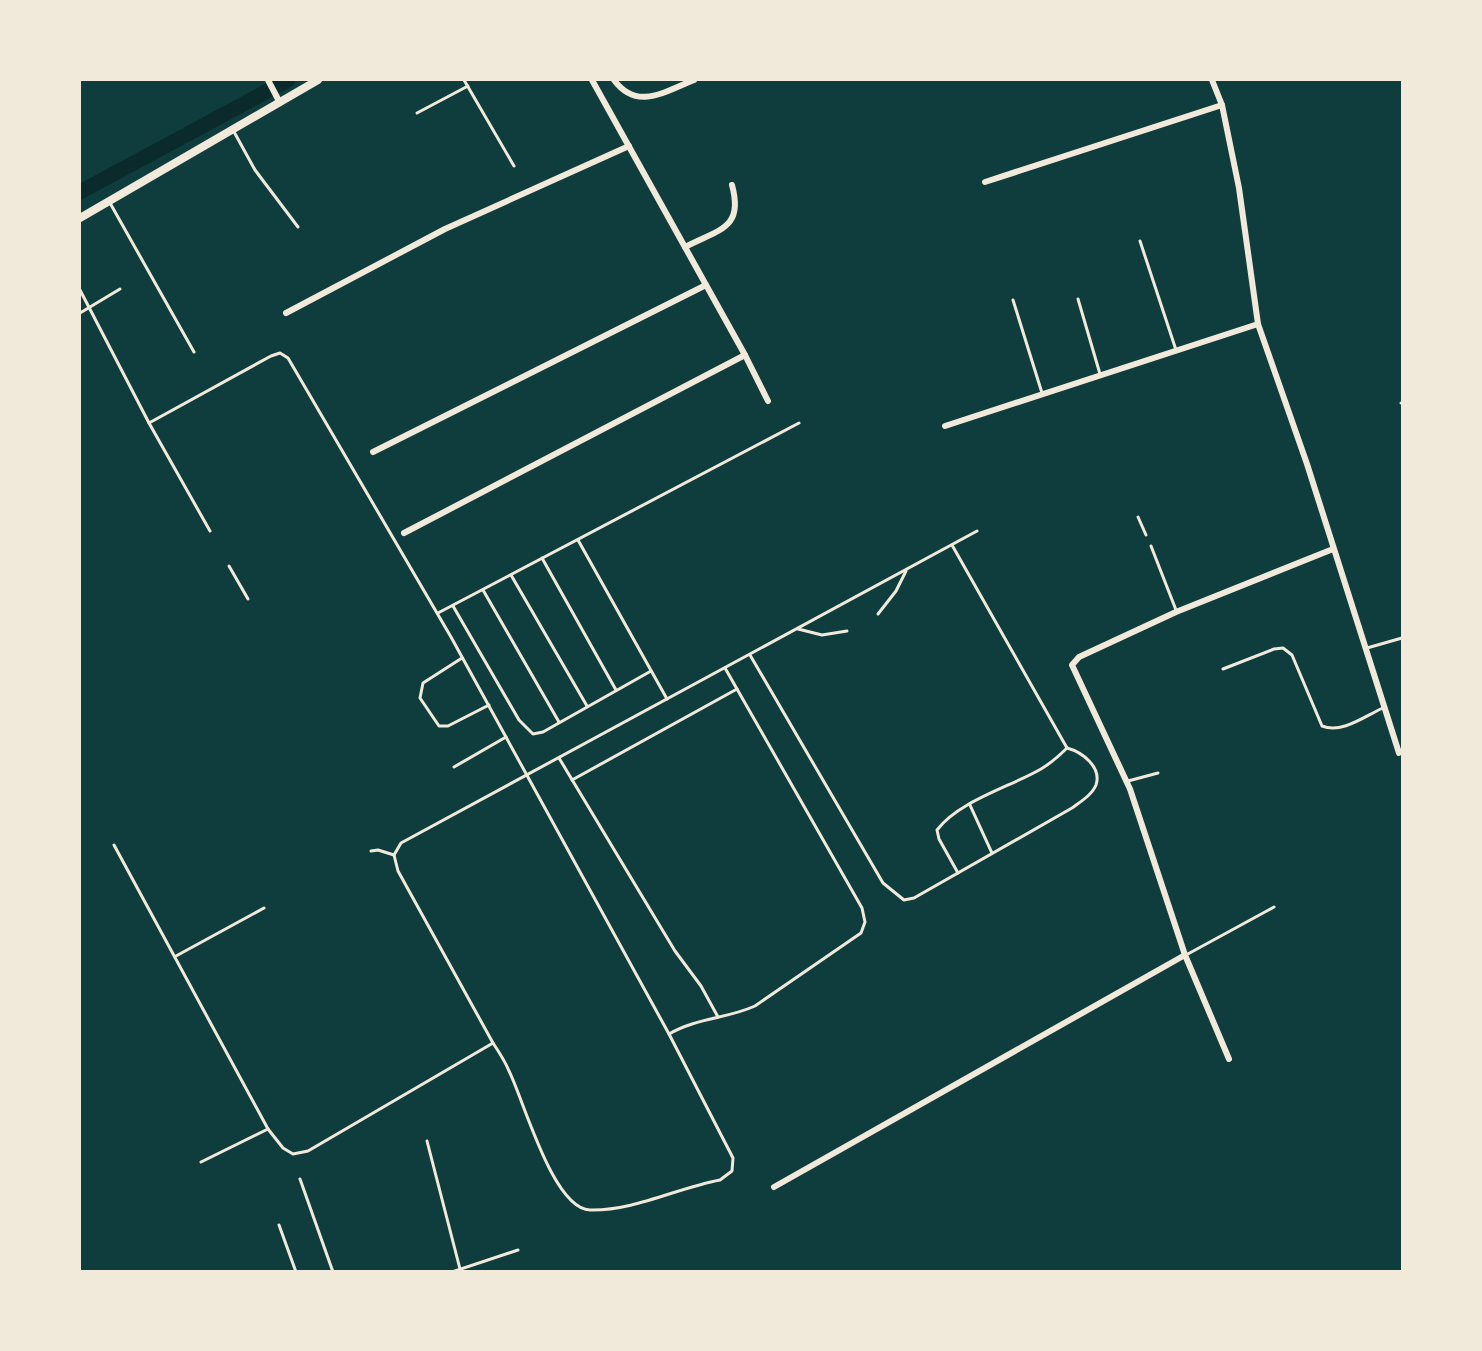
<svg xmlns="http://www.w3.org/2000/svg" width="1482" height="1351" viewBox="0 0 1482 1351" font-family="'Asap Condensed',sans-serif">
  <rect width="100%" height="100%" fill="#0f3d3e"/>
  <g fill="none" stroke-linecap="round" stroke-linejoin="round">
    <polyline stroke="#0a2a2b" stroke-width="15" points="80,192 288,80"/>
    <g stroke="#f1e9da" stroke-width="3">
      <polyline points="464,80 514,166"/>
      <polyline points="417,113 468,86"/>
      <polyline points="233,130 255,170 298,227"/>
      <polyline points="110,203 194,352"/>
      <polyline points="1140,241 1176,350"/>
      <path d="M80,290L149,423L271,356L280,353L288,358L451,637L669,1034L733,1158L732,1171L720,1180C677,1188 634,1211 590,1210C553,1209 524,1101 509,1071C505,1061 499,1052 493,1043"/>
      <polyline points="1078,299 1100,374"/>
      <polyline points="1013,300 1042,393"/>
      <polyline points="80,313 120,289"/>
      <polyline points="1401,403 1402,403"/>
      <polyline points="149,423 210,531"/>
      <polyline points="1138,517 1146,535"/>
      <polyline points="578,540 667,699"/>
      <polyline points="1151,546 1176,610"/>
      <polyline points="542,558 616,690"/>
      <polyline points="229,566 248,599"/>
      <polyline points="511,575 587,706"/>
      <polyline points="483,590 559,722"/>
      <polyline points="453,606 519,720 533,734 543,732 651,671"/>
      <polyline points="438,613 799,423"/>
      <polyline points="878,614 896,591 906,571"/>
      <polyline points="798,629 822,635 847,631"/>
      <polyline points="1367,648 1402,638"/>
      <path d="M750,655L883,883L904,900L914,898L1072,808C1080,802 1092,795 1096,785C1102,767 1082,752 1067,748L952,545"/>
      <polyline points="462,658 423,683 420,698 439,726 448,726 489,705"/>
      <path d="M1223,669L1274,649L1283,648L1292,655L1322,726C1342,734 1365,716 1383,708"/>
      <polyline points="559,758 675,951 701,986 718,1017"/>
      <polyline points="454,767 506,737"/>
      <polyline points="572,780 737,689"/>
      <polyline points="1128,781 1158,773"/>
      <polyline points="970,805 992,853"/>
      <polyline points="114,845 268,1129 283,1148 293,1154 308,1151 493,1043 398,871 394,855 401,843 977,531"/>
      <polyline points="371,851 378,850 394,855"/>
      <path d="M958,873L939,839L937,830C959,801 1010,787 1041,769C1051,763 1059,756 1067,748"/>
      <polyline points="1186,955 1274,907"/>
      <polyline points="176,956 264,908"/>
      <path d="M669,1034C696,1018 726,1019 755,1006L861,933L865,922L862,908L725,668"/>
      <polyline points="427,1141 460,1269"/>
      <polyline points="201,1162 268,1129"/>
      <polyline points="300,1179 333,1272"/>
      <polyline points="279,1225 296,1272"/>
      <polyline points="452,1272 518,1250"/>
    </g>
    <g stroke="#f1e9da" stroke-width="6">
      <polyline points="268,80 280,103"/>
      <path d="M614,80C637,111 664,92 694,80"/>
      <polyline points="1212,80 1222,105 1239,188 1258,324 1307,464 1399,753"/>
      <polyline points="985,182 1222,105"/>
      <path d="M685,247C719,229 744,229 732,185"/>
      <polyline points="286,313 445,229 629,146"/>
      <polyline points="745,355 768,401"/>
      <polyline points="945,426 1258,324"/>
      <polyline points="373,452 706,285"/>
      <polyline points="404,533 745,355 592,80"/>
      <polyline points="1229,1059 1185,955 1130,789 1072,665 1079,657 1176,612 1333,549"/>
      <polyline points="774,1187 1185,955"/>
    </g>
    <polyline stroke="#f1e9da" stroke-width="8" points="80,218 318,80"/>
  </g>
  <rect width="1482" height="1351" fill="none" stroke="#f1e9da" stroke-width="162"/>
</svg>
